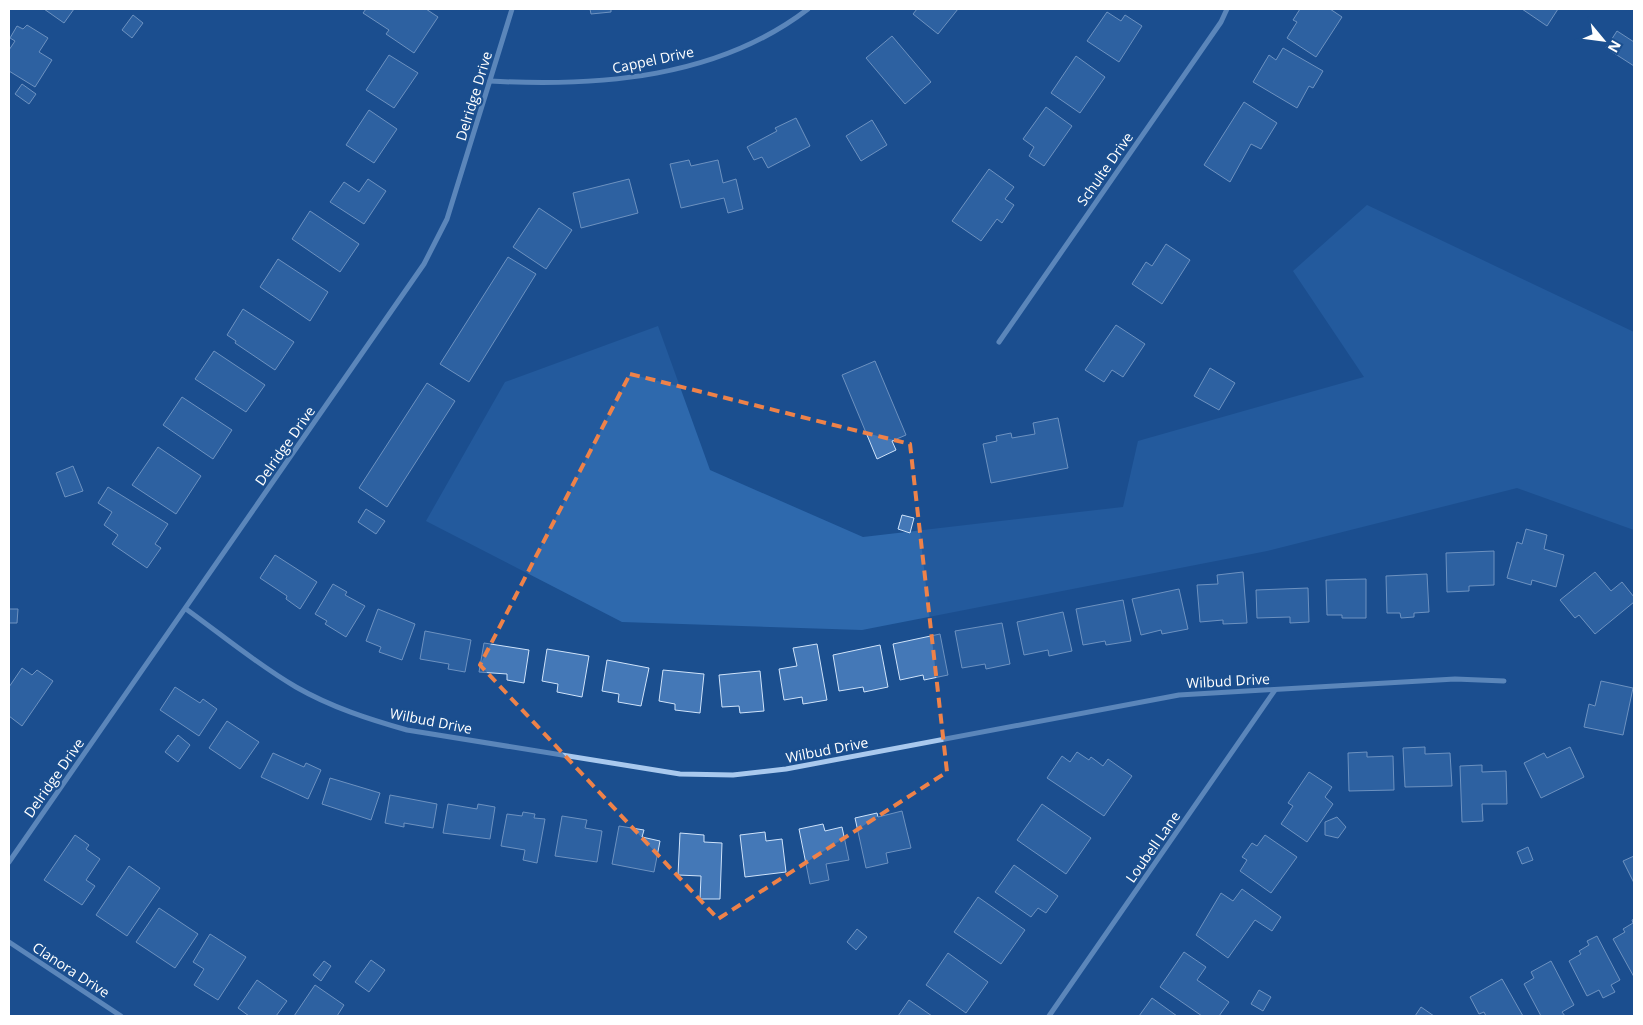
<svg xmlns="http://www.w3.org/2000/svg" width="1643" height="1025" viewBox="0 0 1643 1025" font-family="'Open Sans',sans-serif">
  <rect width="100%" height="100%" fill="#1b4f8f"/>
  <polygon fill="#2e69ad" points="1367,205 1634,332 1634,530 1517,488 1267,551 862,630 622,622 426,521 505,382 658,326 710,470 863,537 1123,507 1138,441 1364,377 1293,271"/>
  <g fill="#4478b7" stroke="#cfe3fa">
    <polygon points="44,9 74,9 64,23"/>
    <polygon points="366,9 426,9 438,17 414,53 386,34 389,30 363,13"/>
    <polygon points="590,9 611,9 611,12 591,14"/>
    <polygon points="917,9 958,9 938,34 913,14"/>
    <polygon points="1300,9 1330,9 1342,17 1316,57 1287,38 1297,22 1293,20"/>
    <polygon points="1522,9 1558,9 1547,26"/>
    <polygon points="1107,12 1121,21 1125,15 1142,26 1119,62 1087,41"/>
    <polygon points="133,15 143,23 132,38 122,30"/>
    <polygon points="27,25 48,38 39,52 52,60 35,87 9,71 9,50 15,41 10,38 17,26 23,29"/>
    <polygon points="1617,31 1634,42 1634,66 1606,48"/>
    <polygon points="892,36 931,82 905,104 866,58"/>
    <polygon points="1283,48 1323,71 1313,88 1309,86 1297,108 1253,82 1269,55 1276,60"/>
    <polygon points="389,55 418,73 394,108 366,90"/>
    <polygon points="1076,56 1105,77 1080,113 1051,93"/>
    <polygon points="22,84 36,94 29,104 15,94"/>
    <polygon points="1244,102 1277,123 1261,149 1251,144 1230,182 1204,165"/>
    <polygon points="1046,107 1072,126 1044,166 1029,156 1034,147 1023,139"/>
    <polygon points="369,110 397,129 374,163 346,145"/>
    <polygon points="796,118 810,146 768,168 762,157 754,160 747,147 777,131 775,128"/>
    <polygon points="872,120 887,145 861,161 846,136"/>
    <polygon points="689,160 691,166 718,160 723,183 736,179 743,209 728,213 724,198 681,208 670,164"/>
    <polygon points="989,169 1014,187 1005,199 1014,205 1002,223 997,219 981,241 952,221"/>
    <polygon points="368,179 386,191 364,224 330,202 344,182 359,192"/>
    <polygon points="629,179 638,213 581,228 573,193"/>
    <polygon points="539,208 572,230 546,269 513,247"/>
    <polygon points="310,211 359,244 340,272 292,239"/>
    <polygon points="1166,244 1190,260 1162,304 1132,284 1146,262 1152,266"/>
    <polygon points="508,257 536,274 469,382 440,364"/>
    <polygon points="278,259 328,292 310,321 260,287"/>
    <polygon points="243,309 294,342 275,370 235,343 236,341 227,335"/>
    <polygon points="1116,325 1145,344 1123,377 1112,370 1104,382 1085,370"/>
    <polygon points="214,351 265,385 246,412 195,379"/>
    <polygon points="875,361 906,435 892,441 896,450 877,459 842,375"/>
    <polygon points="1210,368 1235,383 1219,410 1194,396"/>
    <polygon points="427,383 455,401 387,507 359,488"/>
    <polygon points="182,397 232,430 213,459 163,425"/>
    <polygon points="1058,418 1068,468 991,483 983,444 997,441 996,436 1011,433 1012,438 1035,434 1033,423"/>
    <polygon points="158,447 201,476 176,514 132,485"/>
    <polygon points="73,466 83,491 65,497 56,473"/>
    <polygon points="108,487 168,524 155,544 161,548 147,568 112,544 118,535 104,525 112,512 98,503"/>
    <polygon points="366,509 385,521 376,534 358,522"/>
    <polygon points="902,515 914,518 910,533 898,529"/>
    <polygon points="1526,529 1547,535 1544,549 1564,555 1556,587 1532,580 1531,585 1507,578 1517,542 1522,544"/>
    <polygon points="1494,551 1494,585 1469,586 1469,591 1447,592 1446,553"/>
    <polygon points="275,555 317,582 300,609 286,599 287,596 260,578"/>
    <polygon points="1243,572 1247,623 1223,624 1223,620 1200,622 1197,585 1218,584 1217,575"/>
    <polygon points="1595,572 1611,591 1622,582 1634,597 1634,602 1595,634 1579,615 1575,618 1560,600"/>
    <polygon points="1427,574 1429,612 1414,613 1414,617 1401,618 1400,613 1387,613 1386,576"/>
    <polygon points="1366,579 1366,618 1342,618 1342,615 1327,615 1326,580"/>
    <polygon points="333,584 347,592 345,595 365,606 346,637 325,624 327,621 315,614"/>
    <polygon points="1308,588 1309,622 1290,623 1290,617 1257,618 1256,590"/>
    <polygon points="1179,589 1188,629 1162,634 1161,630 1141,635 1132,599"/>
    <polygon points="1123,600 1131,641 1106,645 1105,641 1083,645 1076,609"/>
    <polygon points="9,609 18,609 17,623 9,623"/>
    <polygon points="378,609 415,624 402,660 379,652 381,647 366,641"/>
    <polygon points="1063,612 1072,651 1049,656 1048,650 1024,655 1017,622"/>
    <polygon points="1002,623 1010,664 986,669 985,664 962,668 955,631"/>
    <polygon points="425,631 471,640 465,672 448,669 449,664 420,659"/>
    <polygon points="940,634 948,675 924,680 923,675 900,680 893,644"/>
    <polygon points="484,643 529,650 524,683 507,680 507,674 479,672"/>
    <polygon points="817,644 827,700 803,704 802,697 784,700 779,669 797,666 793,648"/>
    <polygon points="880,645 888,687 864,692 863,687 839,691 833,655"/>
    <polygon points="547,649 589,656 582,697 557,692 558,684 542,681"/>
    <polygon points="607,660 649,668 641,706 618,702 619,694 602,691"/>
    <polygon points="22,668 32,675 37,670 53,681 22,726 9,716 9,687"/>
    <polygon points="663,670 704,674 700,713 675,710 675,704 659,701"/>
    <polygon points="760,671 764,711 740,713 739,706 722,707 719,675"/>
    <polygon points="1601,681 1633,688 1623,735 1584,727 1589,704 1595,706"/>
    <polygon points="175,687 200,703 203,699 217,709 199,736 160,710"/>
    <polygon points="227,721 259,742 240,769 209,748"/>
    <polygon points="178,735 190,745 178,762 165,752"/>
    <polygon points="1425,747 1425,754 1450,753 1452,786 1405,787 1403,748"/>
    <polygon points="1570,747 1584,777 1541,798 1524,763 1544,753 1547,758"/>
    <polygon points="1077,752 1089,760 1091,757 1103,766 1108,759 1132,776 1104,816 1047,778 1062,756 1070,762"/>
    <polygon points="1367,752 1367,757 1393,756 1394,790 1349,791 1348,753"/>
    <polygon points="273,753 304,767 306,763 321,770 308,799 261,777"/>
    <polygon points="1482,765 1482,772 1506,771 1507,804 1482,804 1483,821 1462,822 1460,766"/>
    <polygon points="1309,772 1332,787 1325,797 1333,804 1307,842 1281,824 1293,806 1288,803"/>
    <polygon points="330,778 380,793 371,820 322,804"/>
    <polygon points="390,795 437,804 433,828 404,823 404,827 385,823"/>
    <polygon points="448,804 477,809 478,804 495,807 490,839 443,833"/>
    <polygon points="1042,804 1091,838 1066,874 1017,840"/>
    <polygon points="902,811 911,848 886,853 888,863 866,868 855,818 877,813 878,817"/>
    <polygon points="523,812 535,814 534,818 545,819 537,863 523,860 525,850 501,846 507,814 522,816"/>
    <polygon points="562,816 587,820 585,828 602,831 597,862 555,856"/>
    <polygon points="1337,817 1346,827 1338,838 1325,835 1325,822"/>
    <polygon points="823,824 825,831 842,827 849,860 826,864 829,880 810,884 799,829"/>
    <polygon points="619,826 644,830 642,837 660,841 654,872 612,864"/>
    <polygon points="765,832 766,841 782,839 786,872 745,877 740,835"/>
    <polygon points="680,833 704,835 704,842 722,843 720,899 700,899 701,876 678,875"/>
    <polygon points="75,835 89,845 86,849 100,859 86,880 95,886 82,905 44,880"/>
    <polygon points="1265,835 1297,857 1271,893 1240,871 1247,860 1242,857 1252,843 1257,846"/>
    <polygon points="1528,847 1533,860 1522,864 1517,852"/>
    <polygon points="1634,856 1634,883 1623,861"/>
    <polygon points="1014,865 1058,896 1046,913 1038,908 1031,917 995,892"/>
    <polygon points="129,866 160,888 127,936 96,915"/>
    <polygon points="1242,889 1281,917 1272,931 1255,920 1228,958 1196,935 1221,893 1233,901"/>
    <polygon points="978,897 1025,930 1001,964 954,932"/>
    <polygon points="159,908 198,934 175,968 136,942"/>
    <polygon points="1634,919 1634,977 1613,939 1625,932 1623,929 1633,923 1632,920"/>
    <polygon points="857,929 867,937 856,950 847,942"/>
    <polygon points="210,934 246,957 218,1000 194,985 204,969 193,962"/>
    <polygon points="1597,936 1620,980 1611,985 1615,992 1603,998 1599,990 1587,996 1569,961 1581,954 1579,951 1589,945 1587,941"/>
    <polygon points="1184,952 1206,967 1197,980 1229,1002 1219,1016 1202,1016 1160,987"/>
    <polygon points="948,953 988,982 966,1013 926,985"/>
    <polygon points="371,960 385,970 369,992 355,982"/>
    <polygon points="324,961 331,966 321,981 313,975"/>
    <polygon points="1551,961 1574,1005 1562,1012 1565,1016 1541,1016 1524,984 1534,978 1531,972"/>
    <polygon points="1502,979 1523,1016 1486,1016 1484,1012 1479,1014 1470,997"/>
    <polygon points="257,980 287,1001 276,1016 249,1016 238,1008"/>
    <polygon points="315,985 344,1005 337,1016 294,1016"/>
    <polygon points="1259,990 1271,997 1263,1011 1251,1004"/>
    <polygon points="1152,998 1177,1016 1139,1016"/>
    <polygon points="909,1000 932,1016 898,1016"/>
    <polygon points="1421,1007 1434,1016 1415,1016"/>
  </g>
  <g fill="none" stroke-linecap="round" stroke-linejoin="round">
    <g stroke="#a9c9ee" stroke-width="5">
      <path d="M490,81C600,87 718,78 808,9"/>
      <polyline points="999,342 1221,22 1227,9"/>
      <path d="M186,609C222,635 258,665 296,687C331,707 368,719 407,730L680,774L733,775L786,769L1179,695L1455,679L1504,681"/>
      <polyline points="9,862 424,264 447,219 512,9"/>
      <polyline points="9,942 121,1016"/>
      <polyline points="1049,1016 1275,690"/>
    </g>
  </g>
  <path d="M0 0H1643V1025H0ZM630,374L910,444L947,772L718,919L480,665Z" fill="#1b4f8f" fill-opacity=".55" fill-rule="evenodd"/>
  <path fill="none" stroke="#ee8249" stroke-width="4" stroke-dasharray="10 6" stroke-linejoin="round" d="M630,374L910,444L947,772L718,919L480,665Z"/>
  <g text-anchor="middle" stroke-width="4.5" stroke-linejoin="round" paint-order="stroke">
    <g font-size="14" fill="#fff" stroke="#1b4f8f">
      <text transform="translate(653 60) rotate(-12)" y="5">Cappel Drive</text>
      <text transform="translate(474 96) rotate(-73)" y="5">Delridge Drive</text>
      <text transform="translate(1105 169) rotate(-55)" y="5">Schulte Drive</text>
      <text transform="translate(285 446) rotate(-55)" y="5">Delridge Drive</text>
      <text transform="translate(1228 681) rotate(-3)" y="5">Wilbud Drive</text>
      <text transform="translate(431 721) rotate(11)" y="5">Wilbud Drive</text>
      <text transform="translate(827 750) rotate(-11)" y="5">Wilbud Drive</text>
      <text transform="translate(54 778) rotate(-55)" y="5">Delridge Drive</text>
      <text transform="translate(1153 847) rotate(-55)" y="5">Loubell Lane</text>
      <text transform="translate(71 970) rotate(33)" y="5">Clanora Drive</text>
    </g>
  </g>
  <rect width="1643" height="1025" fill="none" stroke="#ffffff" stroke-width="20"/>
  <g transform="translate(1603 40) rotate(119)" stroke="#1b4f8f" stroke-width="4" paint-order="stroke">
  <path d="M0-4L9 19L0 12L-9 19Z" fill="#ffffff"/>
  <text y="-8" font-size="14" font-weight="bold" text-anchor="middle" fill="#ffffff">N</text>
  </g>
</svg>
